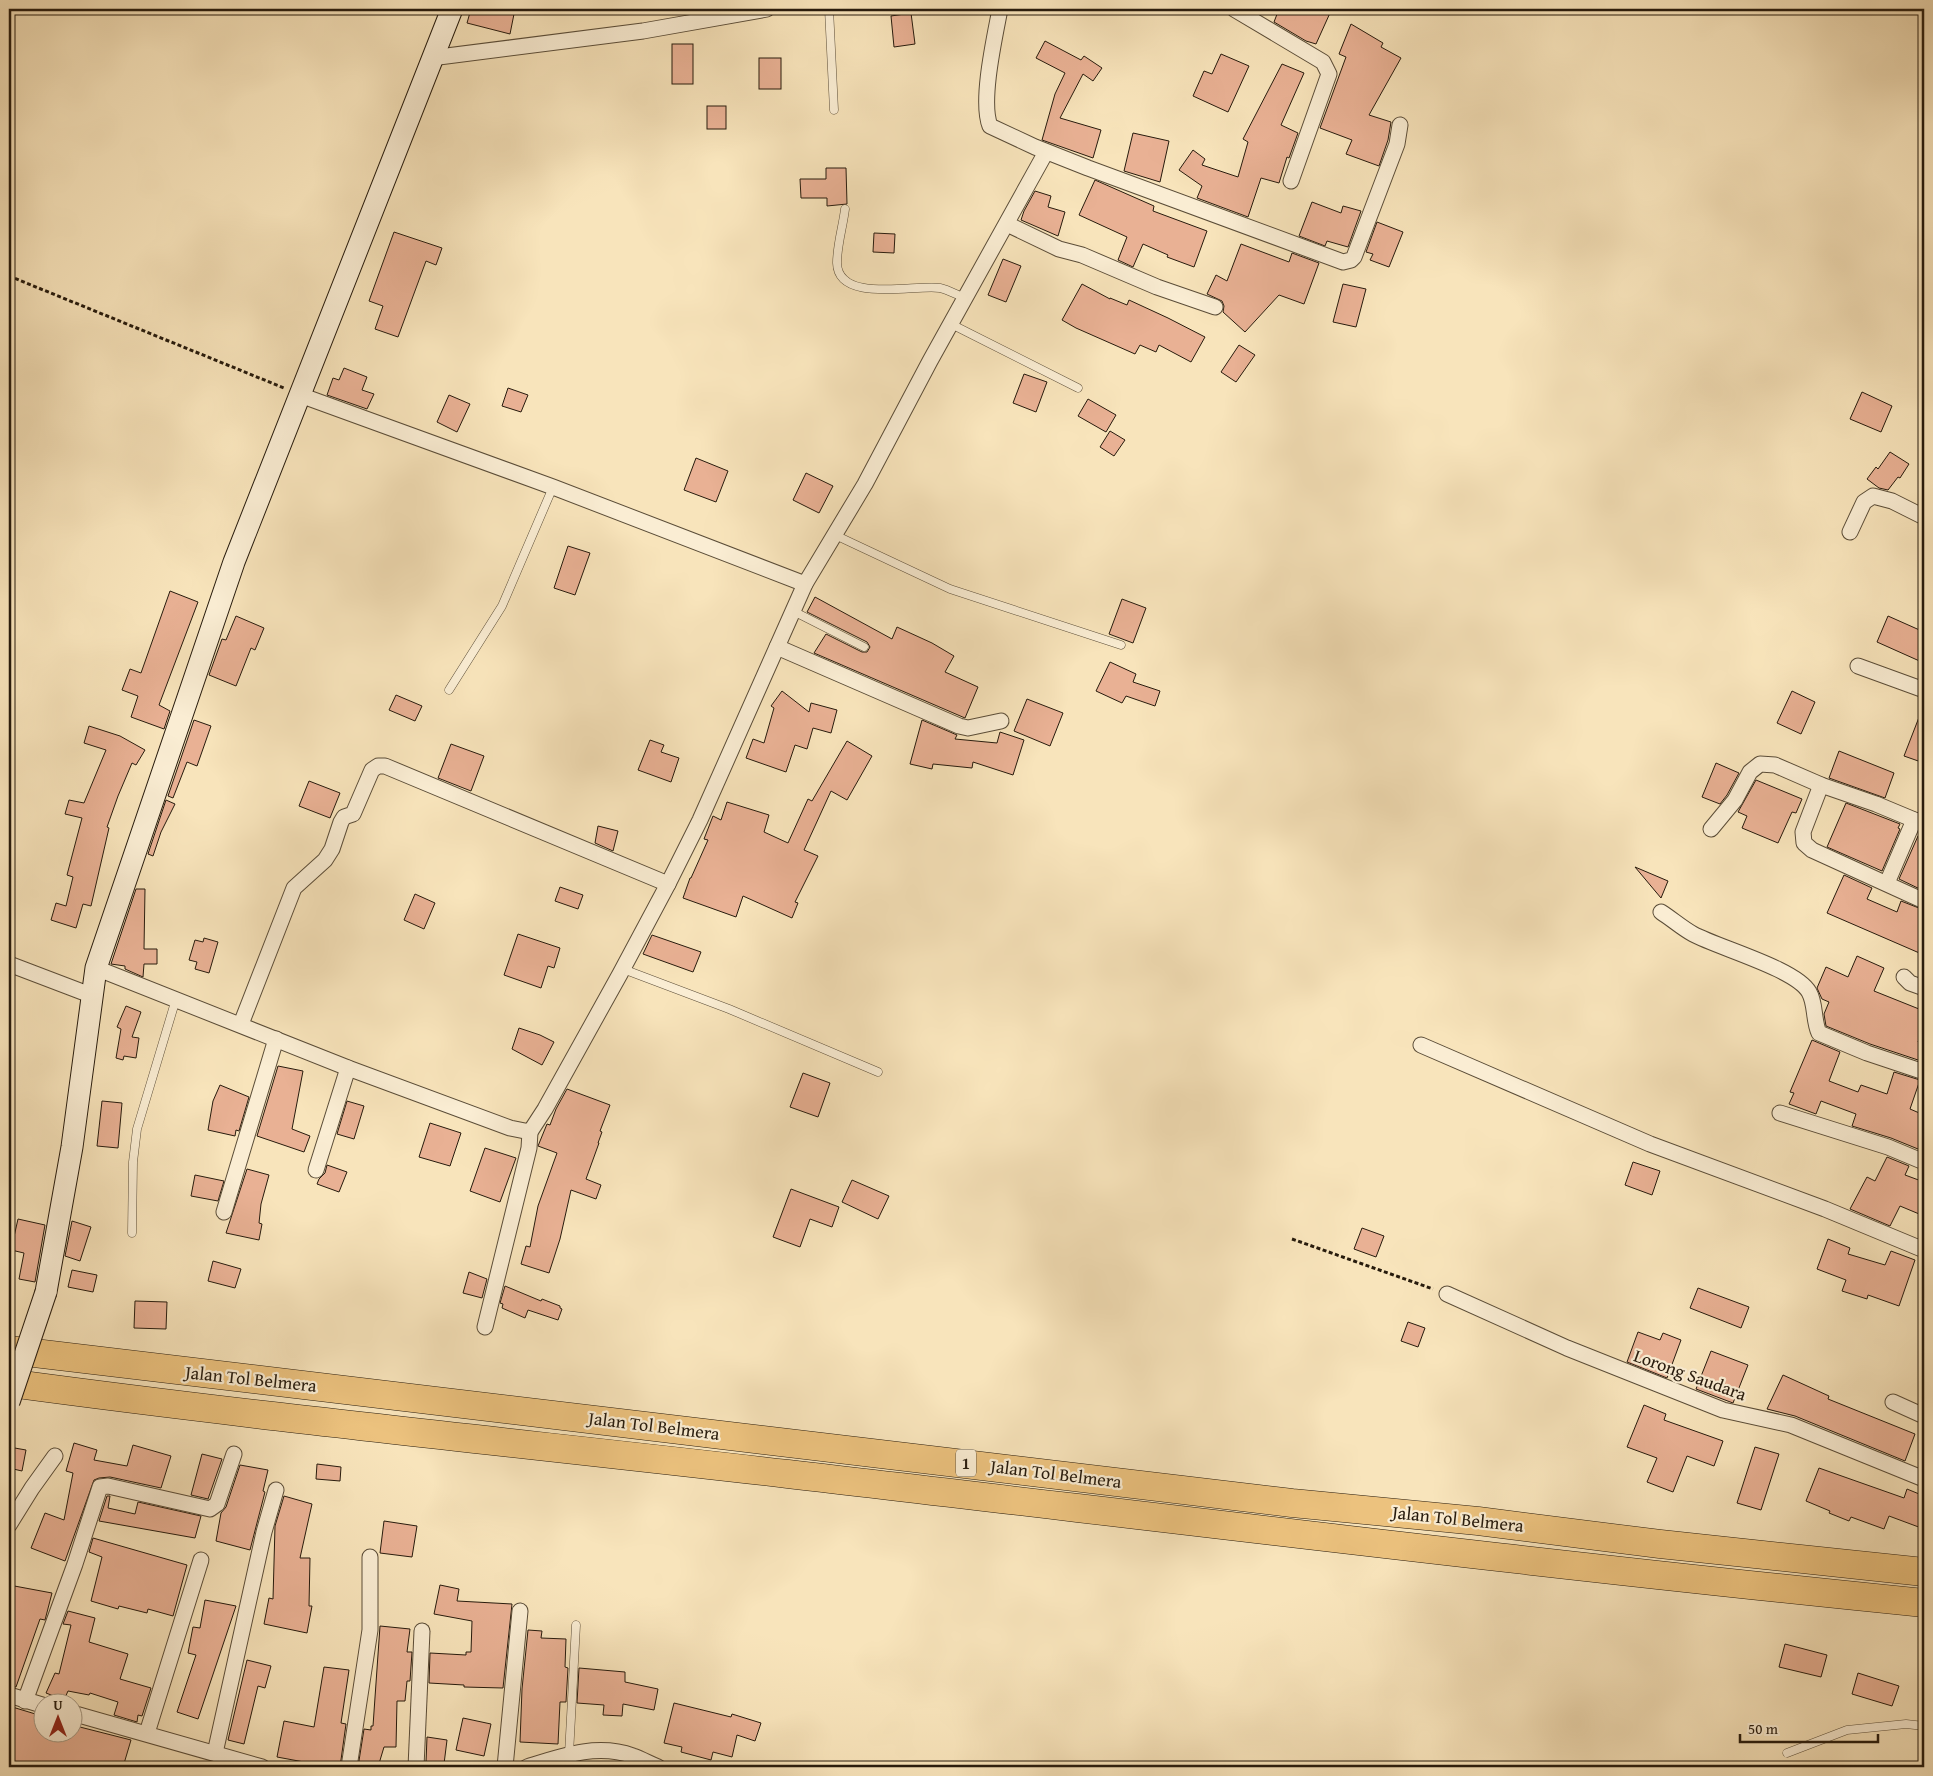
<svg xmlns="http://www.w3.org/2000/svg" width="1933" height="1776" viewBox="0 0 1933 1776" font-family="'Gentium Book Plus',serif">
  <rect width="100%" height="100%" fill="#f8e4bb"/>
  <filter id="stains"><feTurbulence type="fractalNoise" baseFrequency=".004" numOctaves="4"/><feColorMatrix values="0 0 0 0 .2 0 0 0 0 .09 0 0 0 0 .02 0 0 0 .5 -.17"/></filter>
  <radialGradient id="worn" r=".72"><stop offset=".6" stop-color="#630" stop-opacity="0"/><stop offset="1" stop-color="#630" stop-opacity=".3"/></radialGradient>
  <g fill="#e9b194" stroke="#271b0d">
    <polygon points="471,9 515,9 510,34 467,23"/>
    <polygon points="1279,9 1321,9 1330,13 1316,44 1306,41 1274,22"/>
    <polygon points="911,13 915,44 894,47 891,16"/>
    <polygon points="1351,24 1383,43 1381,47 1401,58 1369,115 1391,122 1388,140 1379,166 1346,154 1352,140 1320,128 1346,57 1339,54"/>
    <polygon points="1045,41 1081,60 1084,56 1102,68 1093,81 1083,74 1060,118 1101,130 1093,158 1042,140 1055,94 1065,73 1036,58"/>
    <rect x="672" y="44" width="21" height="40"/>
    <polygon points="1221,54 1249,66 1228,112 1193,96 1204,71 1212,74"/>
    <rect x="759" y="58" width="22" height="31"/>
    <polygon points="1282,64 1304,73 1281,125 1298,133 1289,158 1287,157 1279,183 1261,178 1248,217 1197,198 1202,186 1179,170 1193,150 1205,159 1202,165 1238,177 1248,142 1243,139"/>
    <rect x="707" y="106" width="19" height="23"/>
    <polygon points="1133,133 1169,141 1160,182 1124,171"/>
    <polygon points="826,168 846,168 847,204 827,206 827,198 801,198 800,179 826,179"/>
    <polygon points="1095,180 1154,206 1153,211 1207,231 1194,267 1167,257 1168,255 1143,244 1133,267 1118,260 1127,237 1079,215"/>
    <polygon points="1035,191 1051,196 1048,207 1065,212 1058,236 1021,220 1024,211"/>
    <polygon points="1312,202 1341,213 1343,206 1361,211 1348,247 1327,241 1325,246 1299,236"/>
    <polygon points="1377,222 1403,232 1389,267 1370,260 1373,254 1366,252"/>
    <polygon points="394,232 442,248 436,265 426,261 398,337 375,329 383,306 369,301"/>
    <polygon points="874,233 895,234 894,253 873,252"/>
    <polygon points="1241,244 1289,262 1292,253 1319,263 1304,304 1279,295 1245,332 1223,312 1224,306 1222,301 1207,294 1216,275 1227,281"/>
    <polygon points="1003,259 1021,266 1006,302 988,295"/>
    <polygon points="1082,284 1110,299 1110,298 1127,305 1129,300 1168,318 1205,337 1191,362 1159,345 1156,352 1140,345 1135,354 1076,328 1062,320"/>
    <polygon points="1343,284 1366,289 1356,327 1333,322"/>
    <polygon points="1239,345 1255,355 1236,382 1221,372"/>
    <polygon points="344,368 367,377 362,390 374,394 367,409 327,395 333,378 339,380"/>
    <polygon points="1024,374 1047,382 1036,412 1013,403"/>
    <polygon points="508,388 528,395 521,412 502,406"/>
    <polygon points="1862,392 1892,406 1881,432 1850,419"/>
    <polygon points="449,395 470,404 457,432 437,422"/>
    <polygon points="1088,399 1116,415 1106,432 1078,416"/>
    <polygon points="1110,431 1125,440 1114,456 1100,447"/>
    <polygon points="1890,452 1909,464 1900,478 1898,477 1888,490 1879,488 1867,479 1876,467 1878,469"/>
    <polygon points="696,458 728,471 716,502 684,490"/>
    <polygon points="806,473 833,486 819,513 793,500"/>
    <polygon points="568,546 590,553 575,595 554,588"/>
    <polygon points="170,591 198,602 159,705 170,711 164,729 131,717 138,696 122,690 130,669 141,673"/>
    <polygon points="815,597 892,639 897,627 932,643 954,656 945,672 978,687 965,718 814,653 826,634 862,652 867,652 870,647 867,642 807,612"/>
    <polygon points="1122,599 1146,608 1133,643 1109,634"/>
    <polygon points="236,616 264,628 255,650 251,648 236,686 209,675 222,639 226,640"/>
    <polygon points="1888,616 1924,632 1924,663 1877,642"/>
    <polygon points="1110,662 1136,674 1133,682 1160,691 1155,706 1126,696 1122,703 1096,691"/>
    <polygon points="782,691 809,712 811,703 837,710 831,733 813,728 807,749 795,745 786,772 746,758 753,739 764,743 774,708 771,706"/>
    <polygon points="1792,691 1815,702 1801,734 1777,723"/>
    <polygon points="396,695 422,706 415,721 389,710"/>
    <polygon points="1027,699 1063,713 1050,746 1014,731"/>
    <polygon points="1923,707 1924,708 1924,763 1904,756"/>
    <polygon points="194,720 211,726 197,766 187,762 173,798 168,796"/>
    <polygon points="922,720 957,735 955,739 997,743 1000,732 1024,740 1013,775 973,762 972,768 933,764 932,769 910,764"/>
    <polygon points="89,726 120,736 145,750 136,765 132,763 118,796 107,827 109,828 91,906 83,904 76,928 51,920 56,903 66,906 73,877 67,875 82,818 65,814 69,800 84,803 106,750 84,743"/>
    <polygon points="650,740 664,745 661,752 679,758 671,782 638,770"/>
    <polygon points="847,741 872,756 847,800 831,791 804,850 818,856 795,902 798,903 792,918 743,896 736,917 683,898 690,878 691,878 708,840 704,839 713,816 721,820 727,802 769,815 764,832 788,843 808,799 812,801"/>
    <polygon points="451,744 484,756 471,791 438,778"/>
    <polygon points="1839,751 1894,773 1885,798 1829,778"/>
    <polygon points="1716,763 1739,773 1727,795 1720,804 1702,797"/>
    <polygon points="1756,780 1802,799 1796,813 1792,812 1778,843 1742,828 1747,816 1738,812"/>
    <polygon points="309,781 340,793 330,818 299,806"/>
    <polygon points="166,800 175,804 161,832 153,856 148,854"/>
    <polygon points="1846,803 1900,824 1898,828 1900,829 1882,871 1827,847"/>
    <polygon points="598,826 618,831 613,851 595,843"/>
    <polygon points="1918,836 1924,838 1924,891 1899,879"/>
    <polygon points="1635,867 1668,881 1661,898"/>
    <polygon points="1844,875 1872,888 1867,899 1897,912 1901,901 1924,910 1924,955 1827,913"/>
    <polygon points="560,887 583,895 578,909 555,901"/>
    <polygon points="136,889 145,889 144,949 157,949 157,964 144,964 143,977 125,969 125,966 111,964"/>
    <polygon points="415,894 435,903 424,929 404,920"/>
    <polygon points="518,934 560,948 554,968 548,966 541,988 504,975"/>
    <polygon points="652,935 701,952 693,972 643,954"/>
    <polygon points="204,938 218,942 209,973 195,969 197,962 189,960 195,940 203,942"/>
    <polygon points="1857,956 1884,968 1874,991 1924,1011 1924,1028 1918,1042 1924,1044 1924,1062 1870,1044 1826,1026 1824,1014 1829,1002 1822,999 1817,988 1826,967 1848,977"/>
    <polygon points="126,1006 141,1012 132,1037 139,1038 136,1058 124,1056 123,1060 116,1058 121,1029 117,1027"/>
    <polygon points="519,1028 540,1035 554,1042 542,1065 512,1049"/>
    <polygon points="1812,1040 1840,1052 1829,1081 1858,1092 1861,1085 1887,1094 1894,1072 1920,1080 1910,1109 1924,1115 1924,1133 1918,1149 1891,1138 1852,1126 1856,1114 1821,1101 1816,1114 1789,1104 1794,1093 1790,1092"/>
    <polygon points="278,1066 303,1071 292,1129 310,1136 304,1152 257,1136"/>
    <polygon points="803,1073 830,1083 818,1117 790,1107"/>
    <polygon points="220,1085 249,1097 239,1131 236,1130 235,1136 208,1130 213,1101"/>
    <polygon points="567,1089 610,1105 600,1131 602,1132 598,1143 599,1143 586,1179 601,1185 596,1199 571,1190 560,1239 549,1273 521,1264 526,1246 530,1247 538,1206 557,1153 538,1146 547,1124 550,1125 556,1109"/>
    <polygon points="102,1101 122,1103 118,1148 97,1146"/>
    <polygon points="347,1101 364,1106 354,1139 337,1134"/>
    <polygon points="430,1123 461,1133 450,1166 419,1157"/>
    <polygon points="485,1148 516,1158 500,1202 470,1191"/>
    <polygon points="1887,1157 1909,1166 1905,1175 1924,1182 1924,1216 1900,1206 1890,1226 1850,1209 1867,1177 1875,1181"/>
    <polygon points="1633,1162 1660,1171 1652,1195 1625,1185"/>
    <polygon points="327,1165 347,1172 339,1192 317,1184 319,1179 325,1173"/>
    <polygon points="247,1169 269,1175 261,1204 259,1223 262,1224 259,1240 226,1233"/>
    <polygon points="195,1175 224,1181 218,1201 191,1196"/>
    <polygon points="852,1180 889,1196 878,1219 842,1202"/>
    <polygon points="791,1189 839,1207 832,1227 810,1219 800,1247 773,1237"/>
    <polygon points="18,1219 45,1225 35,1282 19,1279 24,1253 11,1250"/>
    <polygon points="72,1221 91,1227 80,1261 65,1256"/>
    <polygon points="1362,1228 1384,1236 1376,1257 1354,1249"/>
    <polygon points="1828,1239 1850,1248 1848,1254 1885,1265 1891,1251 1915,1260 1899,1306 1868,1295 1867,1299 1842,1291 1846,1280 1817,1269"/>
    <polygon points="213,1261 241,1269 235,1288 208,1281"/>
    <polygon points="72,1270 97,1275 93,1292 68,1287"/>
    <polygon points="469,1272 487,1279 482,1298 463,1293"/>
    <polygon points="505,1286 541,1301 542,1299 560,1306 560,1308 562,1309 558,1320 528,1310 525,1318 502,1308 503,1304 500,1303"/>
    <polygon points="1698,1288 1749,1307 1741,1328 1690,1308"/>
    <polygon points="135,1301 167,1302 166,1329 134,1328"/>
    <polygon points="1408,1322 1425,1328 1418,1347 1401,1341"/>
    <polygon points="1638,1332 1660,1340 1663,1333 1681,1340 1667,1378 1627,1362"/>
    <polygon points="1711,1351 1748,1365 1733,1403 1696,1389"/>
    <polygon points="1783,1375 1829,1396 1828,1399 1915,1434 1905,1461 1795,1416 1767,1409"/>
    <polygon points="1644,1405 1666,1414 1664,1420 1723,1441 1714,1466 1687,1456 1673,1492 1647,1482 1657,1458 1627,1447"/>
    <polygon points="74,1443 97,1450 94,1460 127,1466 133,1445 171,1456 161,1488 110,1477 99,1478 94,1480 65,1561 31,1548 45,1513 64,1520 73,1473 66,1471"/>
    <polygon points="9,1447 26,1450 22,1471 9,1468"/>
    <polygon points="1755,1447 1779,1454 1761,1510 1737,1503"/>
    <polygon points="202,1454 222,1459 208,1499 191,1495"/>
    <polygon points="317,1464 341,1467 340,1481 316,1479"/>
    <polygon points="240,1465 268,1470 263,1491 265,1492 250,1550 216,1541 221,1513 226,1507"/>
    <polygon points="1819,1468 1904,1498 1907,1489 1924,1496 1924,1529 1889,1516 1884,1529 1851,1517 1849,1521 1829,1513 1830,1511 1806,1501"/>
    <polygon points="107,1496 110,1496 108,1508 135,1514 138,1502 201,1516 195,1538 99,1521"/>
    <polygon points="284,1496 312,1504 300,1558 310,1558 309,1606 312,1606 307,1633 264,1624 269,1598 273,1599 275,1526"/>
    <polygon points="384,1521 417,1526 412,1557 380,1553"/>
    <polygon points="93,1538 187,1565 173,1616 148,1609 147,1613 119,1606 118,1609 91,1601 102,1557 89,1552"/>
    <polygon points="9,1585 52,1593 45,1620 40,1619 16,1687 9,1686"/>
    <polygon points="440,1585 459,1589 457,1601 512,1604 503,1688 464,1687 464,1685 429,1683 430,1653 466,1655 466,1652 471,1652 472,1621 434,1614"/>
    <polygon points="205,1600 236,1606 198,1719 177,1712 196,1655 188,1653 193,1627 200,1628"/>
    <polygon points="68,1611 95,1618 89,1642 128,1654 120,1679 151,1688 142,1716 138,1715 137,1722 114,1715 118,1702 90,1693 89,1695 68,1691 64,1700 46,1693 55,1673 59,1674 71,1625 63,1624"/>
    <polygon points="380,1626 410,1629 407,1652 412,1652 410,1681 407,1681 405,1701 397,1701 396,1747 384,1747 378,1767 358,1767 364,1729 371,1730 371,1726 373,1726"/>
    <polygon points="528,1630 542,1631 541,1638 566,1639 565,1667 568,1668 566,1702 560,1702 558,1744 520,1742 522,1689"/>
    <polygon points="1785,1644 1827,1655 1821,1677 1779,1667"/>
    <polygon points="247,1660 271,1666 265,1688 258,1686 244,1744 228,1740"/>
    <polygon points="324,1667 349,1670 341,1723 346,1724 340,1767 321,1767 304,1763 304,1762 277,1757 284,1721 314,1727"/>
    <polygon points="579,1668 625,1672 625,1682 658,1689 654,1710 623,1704 622,1716 603,1715 604,1705 577,1703"/>
    <polygon points="1858,1673 1899,1686 1892,1706 1852,1694"/>
    <polygon points="674,1703 731,1717 732,1714 761,1723 755,1741 737,1735 732,1757 713,1752 711,1760 681,1752 682,1747 664,1743"/>
    <polygon points="9,1706 42,1716 42,1734 72,1734 72,1725 131,1740 123,1767 9,1767"/>
    <polygon points="463,1718 491,1724 484,1756 456,1750"/>
    <polygon points="427,1737 447,1740 444,1764 426,1762"/>
  </g>
  <g fill="none" stroke-linecap="round" stroke-linejoin="round">
    <g stroke="#5b4d38" stroke-width="9">
      <g id="lane">
        <polyline points="829,9 834,110"/>
        <path d="M845,209C843,226 837,245 837,263C838,304 916,284 940,288C949,290 957,295 965,298"/>
        <polyline points="951,324 1078,388"/>
        <polyline points="835,535 950,589 1121,645"/>
        <polyline points="793,611 864,647"/>
        <polyline points="449,690 502,606 553,487"/>
        <polyline points="623,969 729,1009 878,1072"/>
        <polyline points="132,1233 133,1162 137,1129 176,999"/>
        <polyline points="1787,1753 1847,1730 1906,1724 1924,1726"/>
        <polyline points="569,1754 576,1625"/>
      </g>
    </g>
    <g stroke="#5b4d38" stroke-width="17">
      <g id="street">
        <path d="M1000,9C995,36 980,101 990,126L1035,147L1088,168L1343,262L1351,260L1354,257L1397,144L1400,125"/>
        <polyline points="1234,9 1323,62 1329,74 1291,181"/>
        <polyline points="431,58 643,31 767,9"/>
        <polyline points="1007,224 1059,249 1082,255 1157,287 1215,307"/>
        <polyline points="300,395 553,487 805,584"/>
        <polyline points="1850,532 1864,502 1873,496 1892,501 1924,517"/>
        <polyline points="777,647 959,726 968,728 1001,721"/>
        <polyline points="1858,666 1924,690"/>
        <polyline points="1821,785 1803,832 1804,843 1812,850 1924,901"/>
        <polyline points="1711,829 1735,800 1750,772 1760,764 1775,765 1821,785 1876,804 1924,824"/>
        <polyline points="1887,883 1914,820"/>
        <path d="M1661,912C1672,919 1682,928 1693,934C1719,948 1796,969 1809,992C1816,1004 1813,1020 1819,1033L1867,1053L1924,1072"/>
        <polyline points="9,964 93,996"/>
        <polyline points="96,968 348,1068 510,1128 530,1132 545,1109 620,974 668,884 700,820 805,584 865,484 930,361 1046,152"/>
        <polyline points="1904,977 1910,983 1924,988"/>
        <polyline points="241,1024 294,888 325,860 332,849 341,822 344,817 353,814 372,770 378,766 385,766 668,884"/>
        <polyline points="1421,1045 1650,1144 1825,1209 1924,1250"/>
        <polyline points="1780,1113 1888,1147 1924,1162"/>
        <polyline points="316,1170 348,1068"/>
        <polyline points="224,1212 276,1039"/>
        <polyline points="1447,1294 1567,1348 1723,1410 1791,1425 1924,1479"/>
        <polyline points="485,1327 529,1148 530,1132"/>
        <polyline points="1893,1402 1924,1416"/>
        <polyline points="9,1525 32,1488 55,1456"/>
        <polyline points="9,1695 42,1705"/>
        <polyline points="25,1701 75,1564 100,1487 108,1486 210,1509 217,1504 234,1454"/>
        <polyline points="72,1713 262,1767"/>
        <polyline points="147,1733 201,1560"/>
        <polyline points="215,1753 264,1532 276,1490"/>
        <polyline points="349,1767 370,1630 370,1557"/>
        <polyline points="416,1767 422,1631"/>
        <polyline points="505,1767 520,1611"/>
        <path d="M527,1767C562,1756 597,1743 633,1756C642,1759 650,1764 658,1767"/>
      </g>
    </g>
    <g stroke="#271b0d" stroke-width="23">
      <polyline id="secondary" points="46,1292 72,1147 96,968 234,562 452,9"/>
    </g>
    <g stroke="#271b0d" stroke-width="29">
      <g id="highway">
        <polyline points="9,1350 1292,1503 1478,1521 1660,1544 1924,1572"/>
        <path d="M9,1383C268,1418 528,1444 788,1474C1167,1518 1545,1565 1924,1603"/>
      </g>
    </g>
    <g stroke="#271b0d" stroke-width="3" stroke-dasharray="4 2.5" stroke-linecap="butt">
      <polyline points="9,276 284,388"/>
      <polyline points="1292,1239 1433,1289"/>
    </g>
    <use href="#lane" stroke="#faedd3" stroke-width="8"/>
    <use href="#street" stroke="#faedd3" stroke-width="15"/>
    <use href="#secondary" stroke="#faedd3" stroke-width="21"/>
    <use href="#highway" stroke="#ecc27e" stroke-width="28"/>
    <g stroke="#271b0d" stroke-width="23" stroke-linecap="butt">
      <polyline id="secondary-bridge" points="9,1402 46,1292"/>
    </g>
    <use href="#secondary-bridge" stroke="#faedd3" stroke-width="21"/>
  </g>
  <g text-anchor="middle" stroke-width="4.5" stroke-linejoin="round" paint-order="stroke">
    <rect fill="#faedd3" stroke="#665a48" stroke-width="1" x="956" y="1449.5" width="20" height="27" rx="4"/>
    <g font-size="16" font-weight="bold" fill="#271b0d">
      <text x="966" y="1469">1</text>
    </g>
    <g font-size="18" fill="#271b0d" stroke="#faedd3">
      <text transform="translate(1690 1375) rotate(20)" y="6">Lorong Saudara</text>
      <text transform="translate(251 1379) rotate(6)" y="6">Jalan Tol Belmera</text>
      <text transform="translate(654 1426) rotate(7)" y="6">Jalan Tol Belmera</text>
      <text transform="translate(1056 1474) rotate(7)" y="6">Jalan Tol Belmera</text>
      <text transform="translate(1458 1519) rotate(6)" y="6">Jalan Tol Belmera</text>
    </g>
  </g>
  <rect width="1933" height="1776" fill="none" stroke="#f8e4bb" stroke-width="30"/>
  <rect x="10" y="10" width="1913" height="1756" fill="none" stroke="#271b0d" stroke-width="2.5"/>
  <rect x="15" y="15" width="1903" height="1746" fill="none" stroke="#271b0d"/>
  <g transform="translate(58 1718)"><circle r="24" fill="#faedd3" stroke="#a69984"/>
  <path d="M0-4L9 19L0 12L-9 19Z" fill="#8f2418"/>
  <text y="-8" font-size="14" font-weight="bold" text-anchor="middle" fill="#271b0d">U</text>
  </g>
  <path d="M1740 1734v8h138v-8" fill="none" stroke="#271b0d" stroke-width="2.5"/>
  <text x="1748" y="1734" font-size="15" fill="#271b0d" stroke="#faedd3" stroke-width="4" paint-order="stroke">50 m</text>
  <rect width="100%" height="100%" filter="url(#stains)"/>
  <rect width="100%" height="100%" fill="url(#worn)"/>
</svg>
